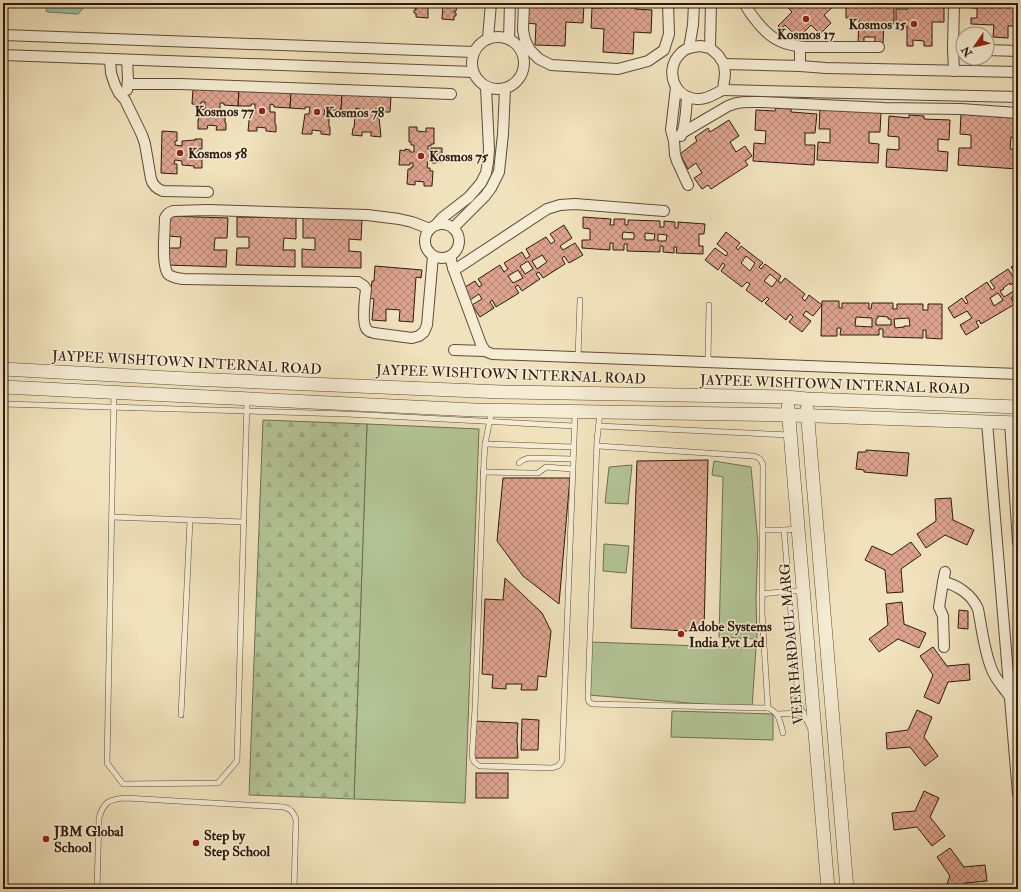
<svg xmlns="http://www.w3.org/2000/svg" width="1021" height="892" viewBox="0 0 1021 892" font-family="'IM FELL Double Pica',serif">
  <defs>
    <pattern id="forest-firs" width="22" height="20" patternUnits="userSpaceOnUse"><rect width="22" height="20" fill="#b3c496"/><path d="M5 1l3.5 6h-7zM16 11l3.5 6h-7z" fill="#9aa880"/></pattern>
    <pattern id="building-cross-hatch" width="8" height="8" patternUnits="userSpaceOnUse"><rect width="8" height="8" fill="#dda38f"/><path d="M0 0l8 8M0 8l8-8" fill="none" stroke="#b48473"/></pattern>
  </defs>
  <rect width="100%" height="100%" fill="#f0e2bc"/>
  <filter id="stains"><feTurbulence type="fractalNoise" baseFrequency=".005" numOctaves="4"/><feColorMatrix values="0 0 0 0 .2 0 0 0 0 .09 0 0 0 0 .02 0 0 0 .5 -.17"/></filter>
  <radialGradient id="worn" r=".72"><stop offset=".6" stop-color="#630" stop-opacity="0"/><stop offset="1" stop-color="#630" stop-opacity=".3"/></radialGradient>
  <g fill="#b3c496" stroke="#706e52">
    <polygon points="367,424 479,429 465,803 354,799"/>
    <polygon points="714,461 751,467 758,543 756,598 757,639 719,637 723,477 712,475"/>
    <polygon points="632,465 628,504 605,503 609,467"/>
    <polygon points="604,544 629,546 626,573 603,571"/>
    <polygon points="590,642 756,648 752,708 588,695"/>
    <polygon points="672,711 773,714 773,740 671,737"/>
  </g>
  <polygon fill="url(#forest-firs)" stroke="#706e52" points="263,420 367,424 354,799 249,795"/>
  <polygon fill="#9bbfab" stroke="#6f7d6c" points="47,3 84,3 85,4 85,6 78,14 48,12 46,11"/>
  <g fill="url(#building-cross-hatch)" stroke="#2e190e" fill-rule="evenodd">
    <polygon points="417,3 433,3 433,4 428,4 428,18 416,17 416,13 414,13 414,10 416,10 416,8 414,8 415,4 417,4"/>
    <polygon points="439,3 455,3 455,6 457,6 456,11 454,11 454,12 456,13 456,16 454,16 454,20 442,19 443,5 438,5"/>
    <polygon points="526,3 584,3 583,23 566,22 565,46 535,45 536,24 526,23"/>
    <polygon points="603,3 635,3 635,9 652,10 651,33 634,32 633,54 603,52 604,29 591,28 592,8 603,8"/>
    <polygon points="786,3 837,3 824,15 831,23 820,34 811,25 794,42 790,38 794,34 785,25 781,29 778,26 792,12 785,4"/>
    <polygon points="846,3 883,3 883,7 894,7 894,24 884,23 883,43 875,43 875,37 864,37 864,43 858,43 859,18 846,18"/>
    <polygon points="908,3 934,3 934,6 944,6 944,22 932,22 932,46 924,46 924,41 913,40 913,46 907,46 907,26 896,26 896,9 908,9"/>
    <polygon points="971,3 1018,3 1018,26 1008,26 1008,38 993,37 994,25 971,24 971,18 977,18 977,8 971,8"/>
    <polygon points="193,89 239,91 238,106 224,105 224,103 220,103 220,110 225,110 225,123 226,123 226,130 216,130 217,126 208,125 207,129 198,129 198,120 200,114 201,109 205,110 205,102 201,102 201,105 192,104"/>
    <polygon points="239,91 291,93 290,108 274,107 274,105 270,104 270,112 275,112 275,124 276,125 276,132 266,131 266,128 257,127 257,131 248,131 250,111 255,111 255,104 251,104 251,106 238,106"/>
    <polygon points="291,93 342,95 341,110 328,110 328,107 325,107 324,115 329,115 329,127 330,127 330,135 321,134 321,131 312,130 312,134 302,134 305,114 309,114 310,107 305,107 305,109 290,108"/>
    <polygon points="342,95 391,97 390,112 379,112 379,109 375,109 375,117 379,117 381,137 371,136 371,132 362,132 362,136 352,135 353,128 354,128 355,116 360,116 360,109 356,108 356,111 341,110"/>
    <polygon points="776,108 791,109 791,112 817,114 815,133 805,133 805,145 815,145 814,165 753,161 754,143 765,144 766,131 755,130 756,110 775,111"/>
    <polygon points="820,109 881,113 880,132 869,132 869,143 879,144 878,163 817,160 818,142 830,143 830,129 819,129"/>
    <polygon points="981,113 997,114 996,117 1018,118 1018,138 1011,137 1010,149 1018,150 1018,169 958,165 959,148 971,148 971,135 960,134 961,114 981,116"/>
    <polygon points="909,115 924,116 924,119 950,120 949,140 938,139 938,151 948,152 947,171 886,167 887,149 899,150 899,137 888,136 889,116 909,118"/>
    <polygon points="729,120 739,136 730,142 736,152 745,146 752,156 745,161 748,165 711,189 708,185 702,189 694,178 702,173 696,163 688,169 680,154 697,141 695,137 708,128 710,132"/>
    <polygon points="409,127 417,127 417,131 426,132 426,128 434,128 434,144 431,144 431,146 428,146 428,149 431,150 431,148 442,148 442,162 436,162 436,163 432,163 432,161 428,161 427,168 430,168 430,171 433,171 432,186 424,186 424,182 415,181 415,185 407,184 408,169 411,169 411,167 413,167 413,163 410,163 410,165 399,165 400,150 405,151 405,149 410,150 410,152 414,152 414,145 411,145 411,142 409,142"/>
    <polygon points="162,131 177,132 177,141 175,141 175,145 182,146 182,141 195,140 195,139 202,139 202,149 198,149 198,158 202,158 202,168 194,168 194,166 182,165 182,161 175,160 174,164 177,164 177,174 161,173"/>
    <polygon points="168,216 228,218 227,238 215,238 214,250 227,250 226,267 167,265 168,248 180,248 181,237 168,236"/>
    <polygon points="237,217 296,218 296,239 284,238 283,250 295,250 295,267 236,265 237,248 249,248 249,237 237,237"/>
    <path d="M583,217L611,219L610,225H614V219H625V225H628V220L660,221V227H664V221L675,222V228H678V222L705,224L704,234H699V246H703V254L676,253L677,247H674V253L663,252V246H660V252L627,251V244H624V250H613V243H610V250L582,248V240H590V229L583,228ZM623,232L634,233V239H622ZM645,233L655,234L654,240H645ZM658,234L667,235L666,241H658Z"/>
    <polygon points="303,218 362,220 361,240 349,239 349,251 361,252 361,268 302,267 302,249 315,250 315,238 303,238"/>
    <path d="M564,225L572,238L560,246L563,250L575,243L583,255L569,263L564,256L562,258L565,264L543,278L539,272L536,274L540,279L522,291L518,285L515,287L519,293L496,307L492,300L490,302L494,308L480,317L472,305L482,299L479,294L470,300L462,289L475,281L479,287L482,285L478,279L500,265L504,272L508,269L504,263L522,252L526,259L530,256L526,249L546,237L551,244L555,241L550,234ZM542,255L547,262L537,269L532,261ZM528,261L533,269L525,274L520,266ZM518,270L523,278L513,283L508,276Z"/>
    <path d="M726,232L740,243L736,248L738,250L741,246L763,263L759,267L761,269L765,264L781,276L778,281L781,283L785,278L805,294L802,298L805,301L809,295L822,305L813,316L806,311L803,315L811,321L802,332L789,322L793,317L790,314L786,320L765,303L769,299L767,297L762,302L746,290L750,284L747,282L742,287L721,271L725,265L723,263L718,270L705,260L715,248L726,256L728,253L717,244ZM746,256L755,263L750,271L741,263ZM770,274L777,280L772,287L764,281Z"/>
    <path d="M1018,263V281L1016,282L1018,284V302L1014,296L1011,298L1015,304L981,324L979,320L976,322L979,327L966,335L960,325L972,318L967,311L954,318L948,308L962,298L966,304L968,302L965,297L987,282L992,290L995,288L990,281L1008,269L1013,276L1016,274L1011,267ZM1010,283L1011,285L1013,283L1017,289L1004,297L1000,291L1004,289L1003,288ZM998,293L1003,300L994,306L990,298Z"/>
    <polygon points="375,266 422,270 421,278 416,277 413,322 399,321 400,310 386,309 386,321 372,320 374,299 370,298 372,281 374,281"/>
    <path d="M822,301H839V308H842V303H869V309H871L872,303H893V309H897V304H923V310H928V304H942V339L926,338V330H923V338L883,337V329H879V335H840L841,328H837V336H821ZM878,316L888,317V319H891V325H876V319L878,318ZM856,317L872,318V327L855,326ZM909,318L910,326H904V327L895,328L894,319Z"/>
    <polygon points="866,450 909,453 907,476 864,472 864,470 856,469 858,452 866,452"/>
    <polygon points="708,460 704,632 631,628 637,461"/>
    <polygon points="503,478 570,478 559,604 523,576 497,541"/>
    <polygon points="951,498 953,520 974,530 967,545 945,535 926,548 917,534 936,521 935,499"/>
    <polygon points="911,542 921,555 901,569 903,592 887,593 885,570 865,560 872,546 892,555"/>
    <polygon points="505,578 542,613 551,631 546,677 538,676 537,690 521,690 522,684 506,684 506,689 492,688 493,675 482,674 485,599 503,600"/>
    <polygon points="3,595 6,595 3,660"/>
    <polygon points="902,602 904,624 926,633 919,648 898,639 879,652 869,639 888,625 886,604"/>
    <polygon points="959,610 968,611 968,629 958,628"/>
    <polygon points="933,647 947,666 969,664 970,680 948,682 939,704 924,697 933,675 920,656"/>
    <polygon points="917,710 932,717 924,737 938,756 925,766 910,747 887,749 886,733 908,730"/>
    <polygon points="522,719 539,720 538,750 521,750"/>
    <polygon points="474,721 518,723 517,739 518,758 473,758"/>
    <rect x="476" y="773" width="32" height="25"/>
    <polygon points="924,791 939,798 930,817 945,836 932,846 917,827 894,830 892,813 915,811"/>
    <polygon points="950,848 964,867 985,865 987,881 965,883 963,889 945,889 950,876 937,857"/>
  </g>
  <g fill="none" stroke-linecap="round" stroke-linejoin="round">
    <g stroke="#5e4b3a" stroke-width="6">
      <g id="service">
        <polyline points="578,357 580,300"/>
        <polyline points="708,362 709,305"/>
        <polyline points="114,392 107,763 123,784 218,783 237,761 247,400"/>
        <polyline points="3,404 347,414 574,426"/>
        <path d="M492,410L485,444L484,460L475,709L472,755C473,761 474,763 480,766L552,768L558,766L562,761L575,413"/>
        <path d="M600,413L597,440L588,695C588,699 588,703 593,704L768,708C780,713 780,722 783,733"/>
        <polyline points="599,426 790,435"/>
        <polyline points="485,444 573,447"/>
        <path d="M598,446L753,456C759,457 761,459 763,465L762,613L768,708"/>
        <path d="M519,463C523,459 526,458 532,458L573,459"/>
        <polyline points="483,472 530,473 538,473 546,467 572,469"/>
        <polyline points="112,517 244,522"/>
        <polyline points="763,530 784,530 798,529"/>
        <polyline points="784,530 798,698 801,709 810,727"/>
        <polyline points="762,594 789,591 803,591"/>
        <polyline points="777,714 804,713"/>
        <polyline points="181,715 190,520"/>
        <path d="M97,889L99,818C103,803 109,799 125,798L284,807C291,809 293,812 296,819L294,889"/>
      </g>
    </g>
    <g stroke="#5e4b3a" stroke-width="12">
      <g id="minor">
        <polyline points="524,3 523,30 525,40 530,50 539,59 551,65 618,69 648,61 664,50 669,34 668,3"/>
        <path d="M744,3C750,14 763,31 774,38C791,49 814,47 833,47C849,47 864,47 879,47"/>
        <polyline points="3,35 473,52"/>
        <circle cx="498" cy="63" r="26"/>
        <polyline points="488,38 491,3"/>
        <polyline points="509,39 510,3"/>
        <path d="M700,46L710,48L718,55L724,64L725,74L723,90C714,94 706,100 697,99C674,98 664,70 680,54C685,48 692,47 700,46Z"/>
        <polyline points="689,48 693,25 694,3"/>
        <polyline points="710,48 711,3"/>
        <polyline points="953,48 963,48"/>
        <polyline points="987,50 1018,51"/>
        <polyline points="3,55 473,72"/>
        <path d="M110,59L111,73L115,85L119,93L125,100L142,135L145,144L151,179C153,186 157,189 163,191L208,192"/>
        <polyline points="724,64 800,66 826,68 1018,72"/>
        <polyline points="800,66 800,47"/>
        <polyline points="954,71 953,48 954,3"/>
        <polyline points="128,84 180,84 451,94"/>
        <polyline points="676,87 671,130 674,141 675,155 677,161 688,185"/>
        <polyline points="127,90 128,79 127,60"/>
        <polyline points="723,90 1018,97"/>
        <path d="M682,133L728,106C739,101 750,102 762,102L884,108L961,109L1018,113"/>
        <path d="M681,136C686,125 686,110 687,97"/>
        <circle cx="442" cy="241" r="17"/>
        <polyline points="436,225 442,218 469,197 481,183 486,173 488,162 489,149 486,87"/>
        <polyline points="453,228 485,196 491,188 499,172 503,134 505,89"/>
        <path d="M430,229L412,222L399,219L367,215L208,210L173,211C168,213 167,214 165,218C165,230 161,265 168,274C172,278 178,278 183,279L358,282L364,286L366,289C365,297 362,322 366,328C367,331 370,332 374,333L412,338L419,336L424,332L427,325L433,256"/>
        <polyline points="450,256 453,268 456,268 459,267 547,209 560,205 575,204 664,211"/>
        <polyline points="453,268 481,344 485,351 492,354 1018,374"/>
        <polyline points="454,350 485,351"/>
        <polyline points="987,422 1018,794"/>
        <polyline points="1010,422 1018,542"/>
        <polyline points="943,582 945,572"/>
        <path d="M944,647L943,616L939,607L943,582C958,585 972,595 978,609C982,629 984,651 992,670C996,680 1004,688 1010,697"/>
      </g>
    </g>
    <g stroke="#5e4b3a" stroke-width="14">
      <g id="tertiary">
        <polyline points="3,369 189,379 502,392 786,397 807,399 1018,407"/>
        <polyline points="3,387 475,410 789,415 1018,423"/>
        <polyline points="788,407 828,889"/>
        <polyline points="807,409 847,889"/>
      </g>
    </g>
    <use href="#service" stroke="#f5ecd3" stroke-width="5"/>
    <use href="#minor" stroke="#f5ecd3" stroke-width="10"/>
    <use href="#tertiary" stroke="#f5ecd3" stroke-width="13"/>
  </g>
  <g fill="#8f2418" stroke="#f5ecd3" stroke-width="1.5">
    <circle cx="806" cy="19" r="4"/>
    <circle cx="914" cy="24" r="4"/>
    <circle cx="262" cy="111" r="4"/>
    <circle cx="317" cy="112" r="4"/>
    <circle cx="180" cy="153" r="4"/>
    <circle cx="421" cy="156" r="4"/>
    <circle cx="681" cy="634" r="4"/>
    <circle cx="46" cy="839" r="4"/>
    <circle cx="196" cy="843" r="4"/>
  </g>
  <g text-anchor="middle" stroke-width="3" stroke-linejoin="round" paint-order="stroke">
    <g font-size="14" font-weight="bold" fill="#2e190e" stroke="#f5ecd3" text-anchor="start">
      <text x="906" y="29" text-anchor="end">Kosmos 15</text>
      <text x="806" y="39" text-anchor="middle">Kosmos 17</text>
      <text x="254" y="116" text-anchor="end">Kosmos 77</text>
      <text x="325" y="117">Kosmos 78</text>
      <text x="188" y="158">Kosmos 58</text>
      <text x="429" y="161">Kosmos 75</text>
      <text x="689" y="631">Adobe Systems<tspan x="689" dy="16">India Pvt Ltd</tspan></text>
      <text x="54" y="836">JBM Global<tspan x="54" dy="16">School</tspan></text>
      <text x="204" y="840">Step by<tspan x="204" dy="16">Step School</tspan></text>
    </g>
    <g font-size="14" fill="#2e190e" stroke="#f5ecd3">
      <text transform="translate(187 362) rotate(3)" y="5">JAYPEE WISHTOWN INTERNAL ROAD</text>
      <text transform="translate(511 374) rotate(2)" y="5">JAYPEE WISHTOWN INTERNAL ROAD</text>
      <text transform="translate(835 384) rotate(2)" y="5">JAYPEE WISHTOWN INTERNAL ROAD</text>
      <text transform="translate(791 644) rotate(-95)" y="5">VEER HARDAUL MARG</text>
    </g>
  </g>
  <rect width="1021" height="892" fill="none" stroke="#f0e2bc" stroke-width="16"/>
  <rect x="4" y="4" width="1013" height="884" fill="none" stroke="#2e190e" stroke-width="2"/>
  <rect x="8" y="8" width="1005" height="876" fill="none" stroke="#2e190e"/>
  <g transform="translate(975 46) rotate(236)"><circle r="19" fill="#f5ecd3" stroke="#a59884"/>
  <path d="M0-3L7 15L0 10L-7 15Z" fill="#8f2418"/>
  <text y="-6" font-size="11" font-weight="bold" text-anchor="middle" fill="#2e190e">N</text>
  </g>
  <rect width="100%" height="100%" filter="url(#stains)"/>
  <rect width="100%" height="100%" fill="url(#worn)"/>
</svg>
